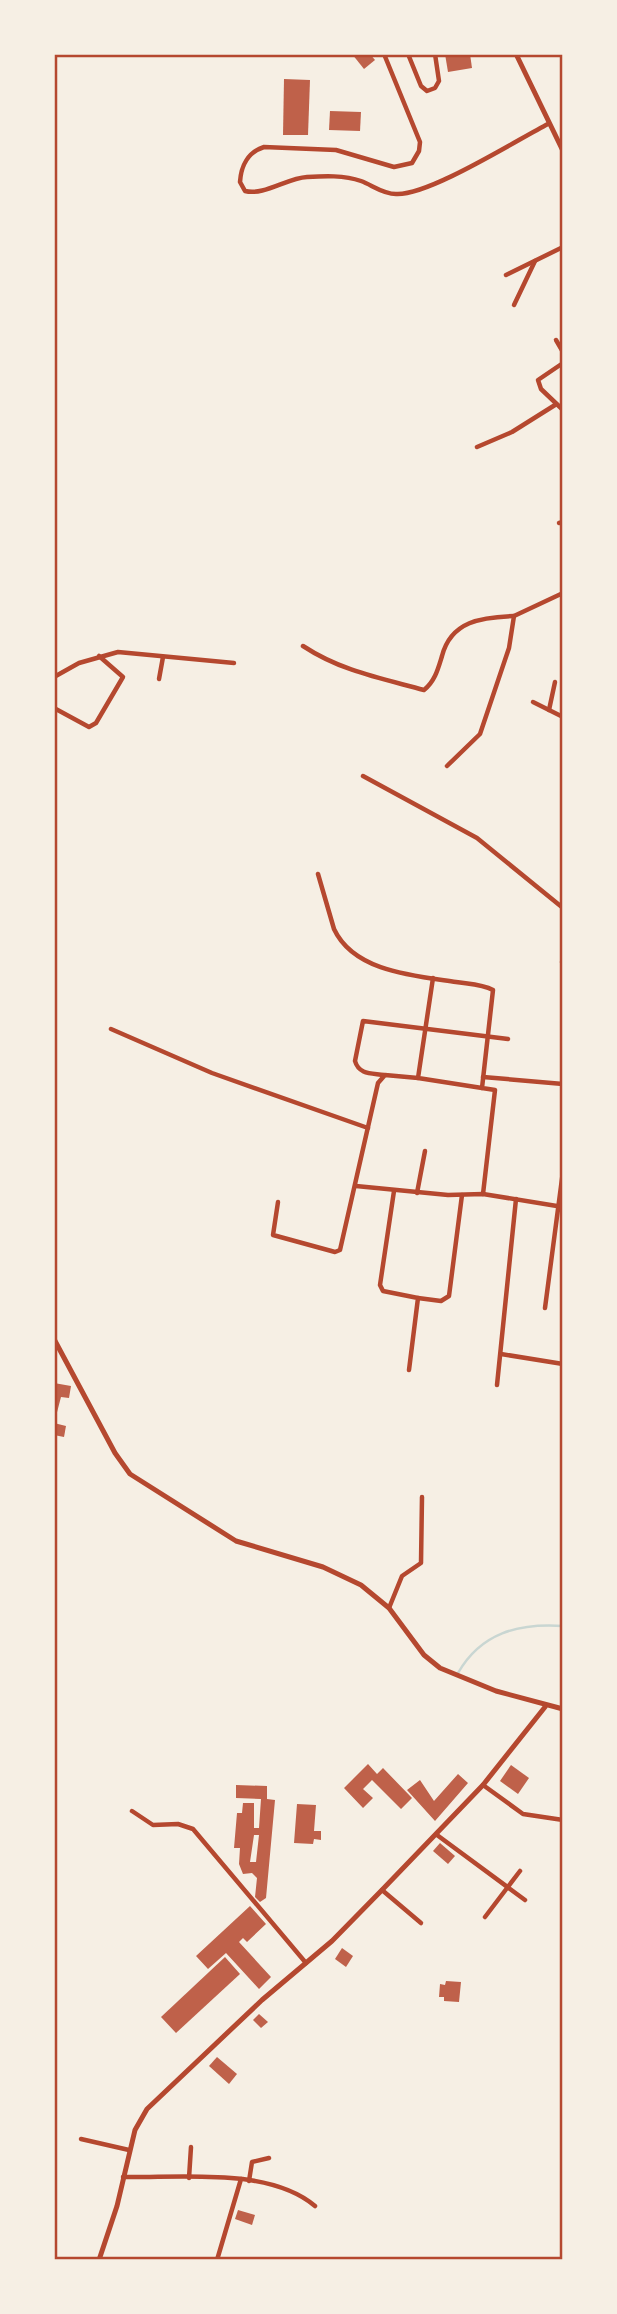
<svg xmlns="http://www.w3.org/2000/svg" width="617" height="2314" viewBox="0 0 617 2314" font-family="Ubuntu,sans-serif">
  <rect width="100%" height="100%" fill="#f6efe4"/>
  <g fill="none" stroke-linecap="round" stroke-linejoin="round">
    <path stroke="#c9d6d2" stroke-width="2.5" d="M458,1673C481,1633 518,1623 563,1626"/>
  </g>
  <g fill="#bf614a" fill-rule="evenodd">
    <polygon points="352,54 370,54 375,60 364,69"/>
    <polygon points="445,54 470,54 472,68 448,72"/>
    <polygon points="284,79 310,80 308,135 283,135"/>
    <polygon points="330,111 361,112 360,131 329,130"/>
    <polygon points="54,1383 71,1386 69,1398 61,1397 55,1420"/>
    <polygon points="54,1423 66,1426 64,1437 54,1435"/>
    <polygon points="368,1764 377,1774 383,1768 412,1798 401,1809 372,1780 363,1789 373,1798 363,1808 344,1788"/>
    <polygon points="511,1765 529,1778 518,1794 500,1781"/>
    <polygon points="458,1774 468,1783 435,1821 407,1790 420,1780 434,1801"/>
    <path d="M236,1785L267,1786V1799L275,1800L266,1898L260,1902L255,1897L257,1878L252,1873L243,1874L239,1864L240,1848H234L237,1813H242L243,1803H254V1828H259L261,1799L236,1798ZM254,1835H259L256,1862H250Z"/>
    <polygon points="297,1804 316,1805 314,1831 321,1831 321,1840 314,1839 313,1844 294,1843"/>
    <polygon points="440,1843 455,1856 448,1864 433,1851"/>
    <polygon points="250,1906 266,1924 247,1942 243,1938 239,1942 271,1977 259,1989 226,1953 208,1969 196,1956"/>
    <polygon points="342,1948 353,1956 346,1967 335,1959"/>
    <polygon points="225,1957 240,1974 176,2033 161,2017"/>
    <polygon points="446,1981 461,1982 459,2002 444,2001 444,1997 439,1997 440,1984 445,1985"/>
    <polygon points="259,2014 268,2022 261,2028 253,2020"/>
    <polygon points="217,2057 237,2074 229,2084 209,2066"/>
    <polygon points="238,2210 255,2215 252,2225 235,2219"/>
  </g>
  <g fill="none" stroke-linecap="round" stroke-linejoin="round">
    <g stroke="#b5482f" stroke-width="4.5">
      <path d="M384,54L420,142L419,151L412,163L394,167L336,150L264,147C248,152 241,166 240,182L245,191C264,196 287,178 307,177C324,176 344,175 361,181C372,185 383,194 396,194C428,196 515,141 548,124"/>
      <polyline points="408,54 421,86 427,91 435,88 439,81 435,54"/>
      <polyline points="506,275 563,247"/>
      <polyline points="514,305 535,261"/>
      <polyline points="556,340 563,352"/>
      <polyline points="563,363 538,380 541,389 563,410"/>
      <polyline points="477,447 512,432 555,405"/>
      <polyline points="559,523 563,522"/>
      <path d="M303,646C341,671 380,678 424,690C435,681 438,669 442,656C451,621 482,617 514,616"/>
      <polyline points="54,677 79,663 118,652 234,663"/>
      <polyline points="159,679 163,657"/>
      <polyline points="533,702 563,717"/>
      <polyline points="54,708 89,727 96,723 123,677 99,656"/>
      <polyline points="549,710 555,682"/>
      <polyline points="447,766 480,734 509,648 514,616 563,593"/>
      <polyline points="363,776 477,838 563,908"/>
      <path d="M318,874L334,929C354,972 415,976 456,982C468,984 482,984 493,990L482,1088L495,1090L483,1194"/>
      <polyline points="562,962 563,961"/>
      <polyline points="433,978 418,1078 482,1088"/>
      <polyline points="111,1029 212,1073 368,1128"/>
      <path d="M384,1075C372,1073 359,1075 355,1061L363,1021L508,1039"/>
      <polyline points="483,1077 563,1084"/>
      <polyline points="356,1186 448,1195 483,1194 563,1207"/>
      <polyline points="394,1191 380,1285 383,1291 418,1298 409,1370"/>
      <polyline points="417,1193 425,1151"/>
      <polyline points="278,1202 273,1235 335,1252 340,1250 378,1083 385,1075 418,1078"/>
      <polyline points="418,1298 441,1301 449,1296 462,1195"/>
      <polyline points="545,1308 563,1171"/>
      <polyline points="501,1354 563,1364"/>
      <polyline points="497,1385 516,1199"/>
      <polyline points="389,1608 402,1576 421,1563 422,1497"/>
      <polyline points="483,1785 523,1814 563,1820"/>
      <polyline points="132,1811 153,1825 178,1824 193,1829 306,1963"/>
      <polyline points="437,1835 525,1900"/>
      <polyline points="382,1890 421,1923"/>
      <polyline points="485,1917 520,1871"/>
      <polyline points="81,2139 129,2150"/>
      <path d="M123,2177C180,2178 269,2167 315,2206"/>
      <polyline points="189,2178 191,2147"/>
      <polyline points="249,2181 252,2162 269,2158"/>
      <polyline points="217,2260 241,2179"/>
    </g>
    <g stroke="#b5482f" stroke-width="5">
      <polyline points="54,1339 115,1453 130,1474 236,1541 323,1567 361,1585 389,1608 424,1655 440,1668 496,1691 563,1709"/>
      <polyline points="99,2260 117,2206 135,2130 147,2109 262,2000 332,1941 382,1890 483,1785 545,1707"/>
    </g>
    <polyline stroke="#b5482f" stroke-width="5" points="516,54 563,151"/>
  </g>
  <rect width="617" height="2314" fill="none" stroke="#f6efe4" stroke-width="112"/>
  <rect x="56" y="56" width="505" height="2202" fill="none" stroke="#b5482f" stroke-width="2.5"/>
</svg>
